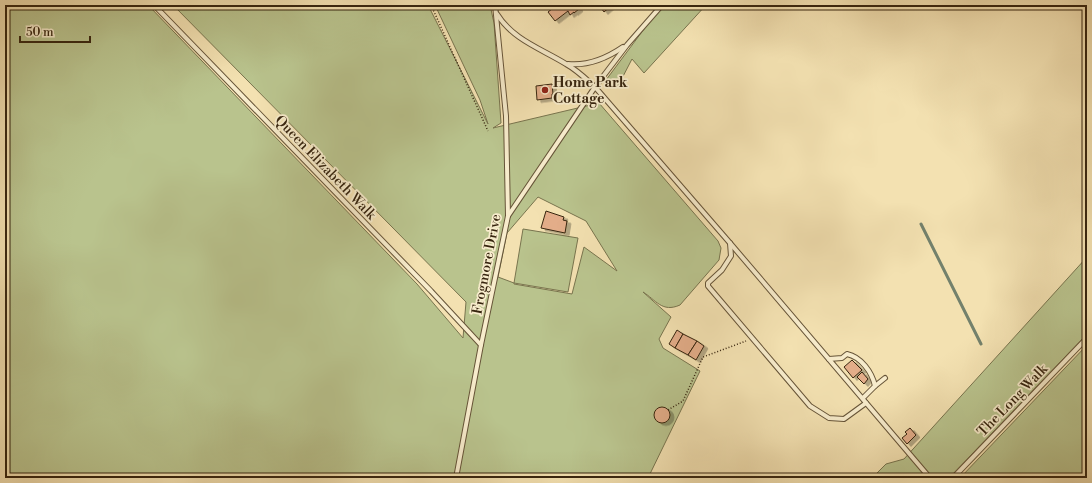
<svg xmlns="http://www.w3.org/2000/svg" width="1092" height="483" viewBox="0 0 1092 483" font-family="'Libre Bodoni',serif">
  <defs>
    <filter id="shadow"><feDropShadow dx="4" dy="2.5" stdDeviation="0" flood-color="#0004"/></filter>
  </defs>
  <rect width="100%" height="100%" fill="#f3e1b1"/>
  <filter id="stains"><feTurbulence type="fractalNoise" baseFrequency=".005" numOctaves="4"/><feColorMatrix values="0 0 0 0 .2 0 0 0 0 .09 0 0 0 0 .02 0 0 0 .5 -.17"/></filter>
  <radialGradient id="worn" r=".72"><stop offset=".6" stop-color="#630" stop-opacity="0"/><stop offset="1" stop-color="#630" stop-opacity=".3"/></radialGradient>
  <g fill="#b9c38d" stroke="#78744e" fill-rule="evenodd">
    <path d="M5,5H148L417,284L463,338L466,302L173,5H429L431,11L488,124L480,100L435,5H490L494,23L501,123L493,128L599,103L718,241L721,248L719,260L680,305C662,313 656,300 643,292L671,317L659,339L663,348L700,371L648,478H5ZM538,197L586,221L617,271L584,247L572,294L514,284V283L568,292L578,238L523,229L514,283L498,277L507,233Z"/>
    <polygon points="664,5 706,5 644,73 632,59 618,86 606,80 656,13"/>
    <polygon points="1087,257 1087,334 949,478 872,478 886,464 904,459"/>
    <polygon points="1087,345 1087,478 960,478"/>
  </g>
  <g fill="none" stroke-linecap="round" stroke-linejoin="round">
    <polyline stroke="#73816c" stroke-width="3" points="921,224 981,344"/>
  </g>
  <g fill="#e3ad89" stroke="#37250f" filter="url(#shadow)">
    <polygon points="557,5 580,5 577,6 579,9 574,13 574,12 570,15 568,11 555,21 548,12"/>
    <polygon points="599,5 612,5 604,12"/>
    <polygon points="552,84 553,94 552,94 552,98 537,100 536,86"/>
    <polygon points="546,211 564,217 563,220 567,221 565,233 541,228"/>
    <polygon points="677,330 683,334 675,348 669,344"/>
    <polygon points="683,334 697,341 688,355 675,348"/>
    <polygon points="697,341 704,346 696,360 688,355"/>
    <polygon points="852,360 862,370 853,378 844,367"/>
    <polygon points="862,372 868,379 864,384 857,377"/>
    <circle cx="662" cy="415" r="8"/>
    <polygon points="910,428 916,435 907,444 902,438 907,434 905,432"/>
  </g>
  <g fill="none" stroke-linecap="round" stroke-linejoin="round">
    <g stroke="#665438" stroke-width="6">
      <g id="lane">
        <polyline points="154,5 431,291 481,345"/>
        <polyline points="662,5 627,45 595,87 730,243 930,478"/>
        <path d="M497,14C513,40 542,49 566,64C577,70 586,79 595,87L508,216"/>
        <path d="M568,64C588,66 607,58 623,47"/>
        <polyline points="730,243 731,256 722,270 708,283 708,286 810,406 829,418 844,419 866,403"/>
        <path d="M829,359L842,358L847,354C861,357 872,372 875,386L863,398"/>
        <polyline points="875,386 885,378"/>
        <polyline points="456,478 481,345 508,216 506,116 495,5"/>
        <polyline points="953,478 1087,338"/>
      </g>
    </g>
    <g stroke="#37250f" stroke-width="1.5" stroke-dasharray="1 2" stroke-linecap="butt">
      <polyline points="431,5 488,131"/>
      <polyline points="668,410 683,401 703,357 746,341"/>
    </g>
    <use href="#lane" stroke="#f7eccc" stroke-width="4"/>
  </g>
  <circle fill="#8f2418" stroke="#f7eccc" stroke-width="1.5" cx="545" cy="90" r="4"/>
  <g text-anchor="middle" stroke-width="3.5" stroke-linejoin="round" paint-order="stroke">
    <g font-size="14" font-weight="bold" fill="#37250f" stroke="#f7eccc" text-anchor="start">
      <text x="553" y="87">Home Park<tspan x="553" dy="16">Cottage</tspan></text>
    </g>
    <g font-size="14" fill="#37250f" stroke="#f7eccc">
      <text transform="translate(326 167) rotate(46)" y="5">Queen Elizabeth Walk</text>
      <text transform="translate(486 264) rotate(-79)" y="5">Frogmore Drive</text>
      <text transform="translate(1012 400) rotate(-46)" y="5">The Long Walk</text>
    </g>
  </g>
  <rect width="1092" height="483" fill="none" stroke="#f3e1b1" stroke-width="20"/>
  <rect x="6" y="6" width="1080" height="471" fill="none" stroke="#37250f" stroke-width="2"/>
  <rect x="10" y="10" width="1072" height="463" fill="none" stroke="#37250f"/>
  <path d="M20 36v6h70v-6" fill="none" stroke="#37250f" stroke-width="2"/>
  <text x="26" y="36" font-size="12" fill="#37250f" stroke="#f7eccc" stroke-width="3" paint-order="stroke">50 m</text>
  <rect width="100%" height="100%" filter="url(#stains)"/>
  <rect width="100%" height="100%" fill="url(#worn)"/>
</svg>
